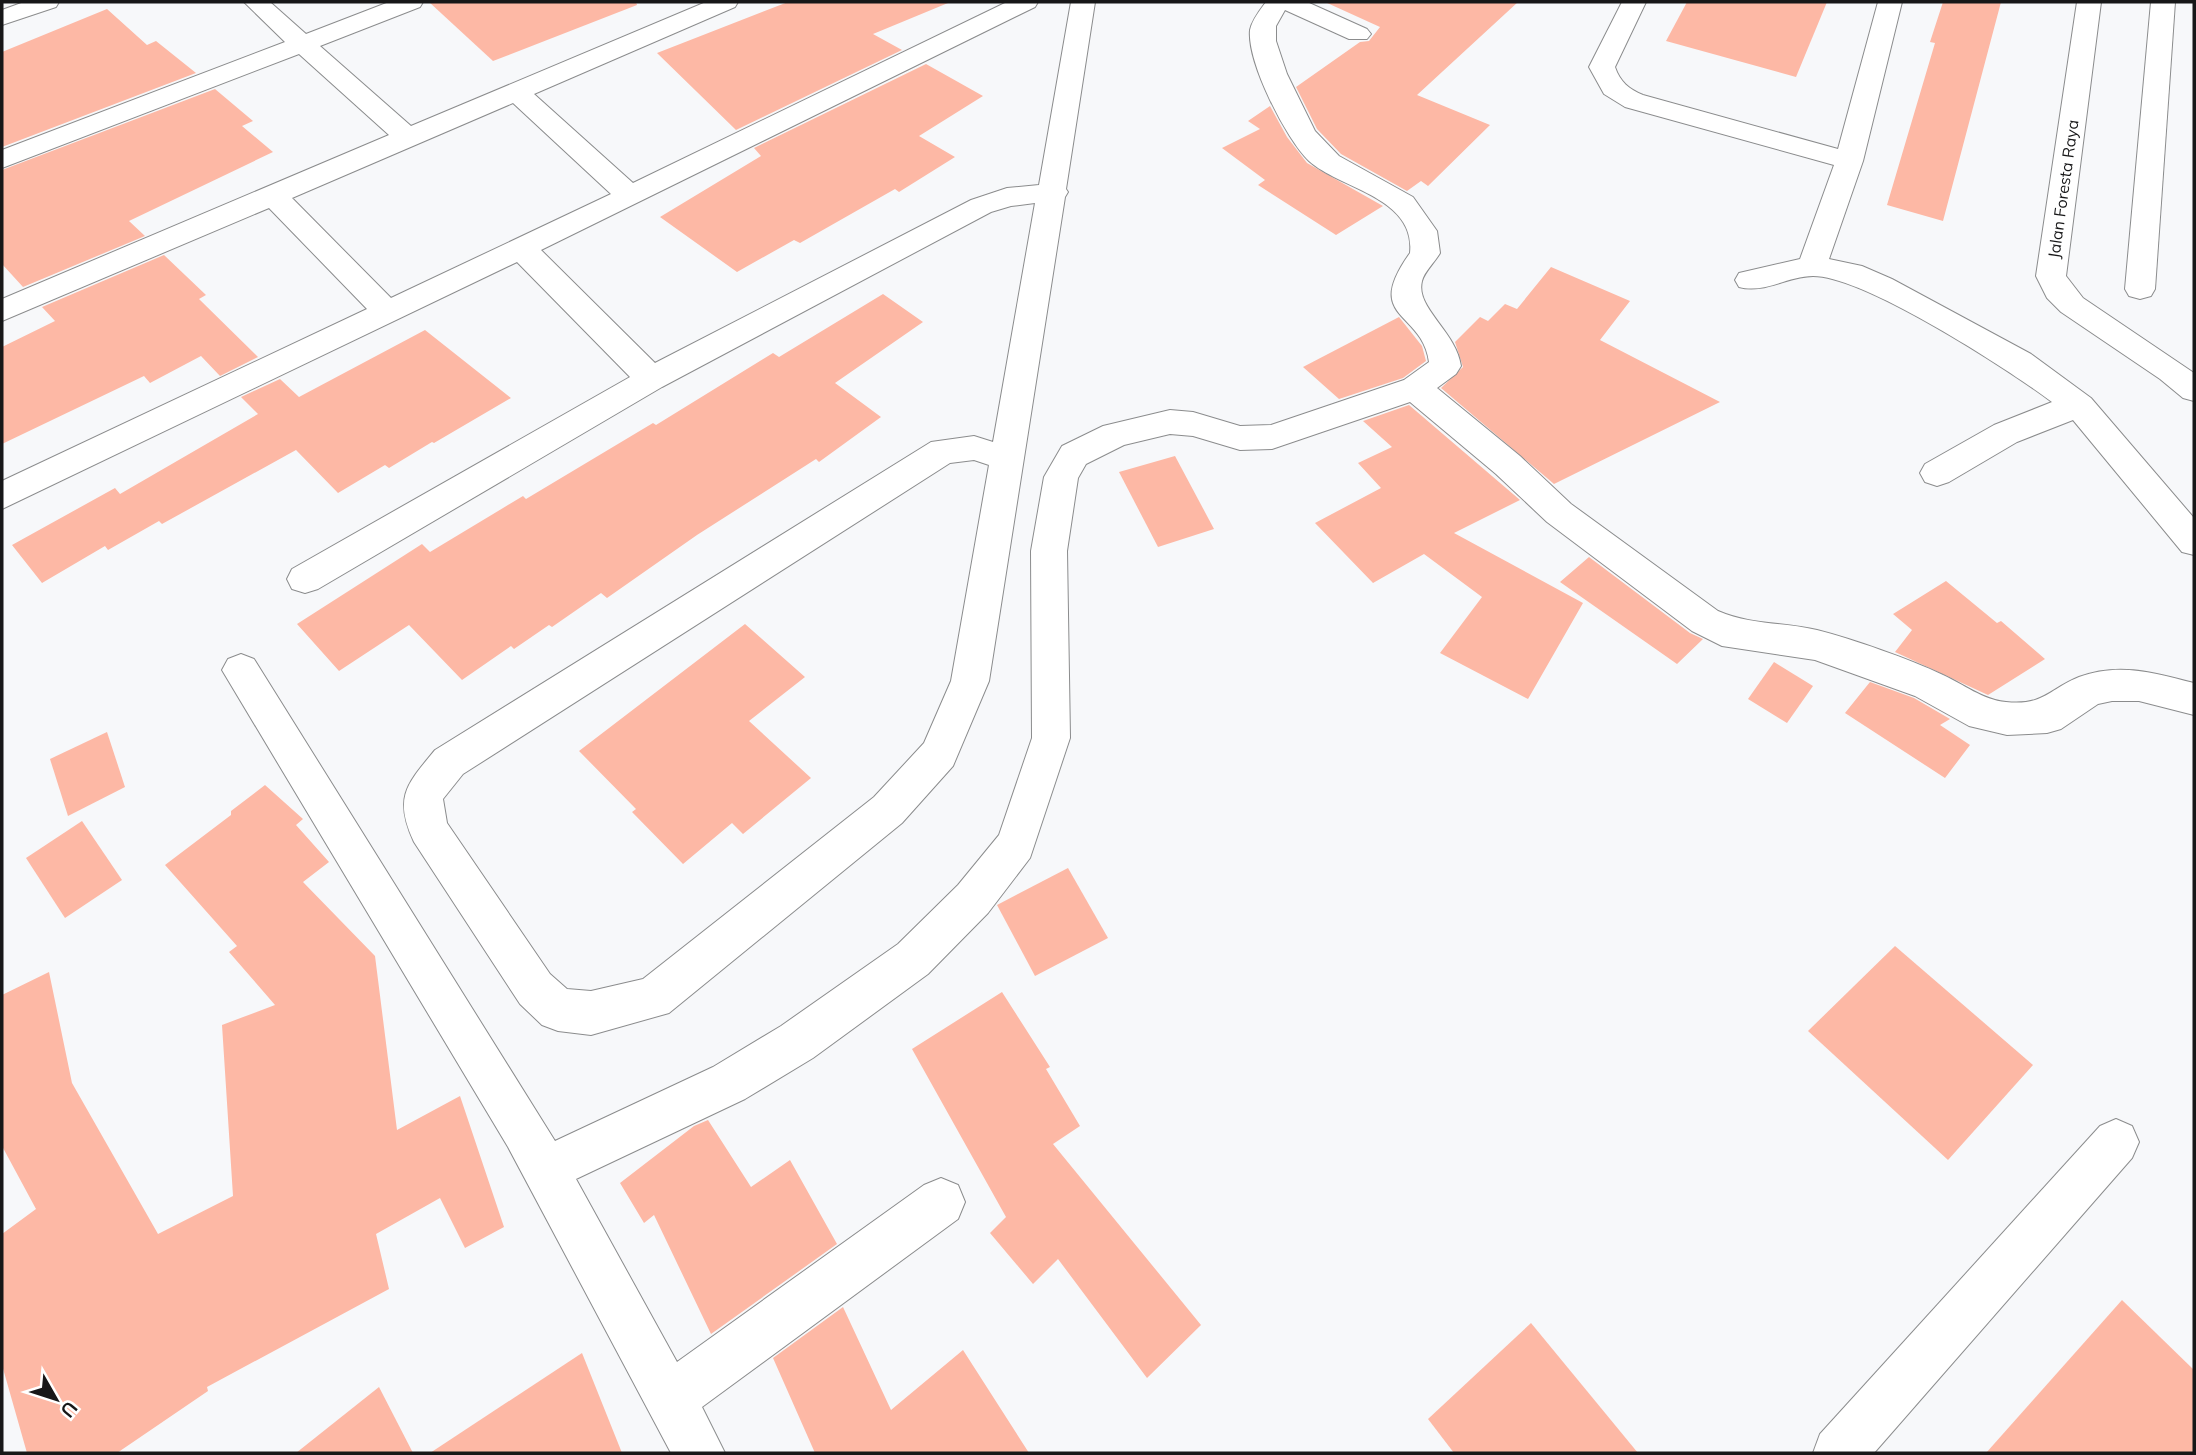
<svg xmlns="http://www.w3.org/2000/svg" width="2196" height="1455" viewBox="0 0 2196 1455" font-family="Mulish,sans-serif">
  <rect width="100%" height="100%" fill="#f7f8fa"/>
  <g fill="#fdb8a5">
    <polygon points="429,2 636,2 637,5 493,61"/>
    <polygon points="788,2 948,2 948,3 873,34 902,50 736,130 657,53"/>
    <polygon points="1325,2 1518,2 1417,95 1490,125 1428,186 1421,181 1407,191 1341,154 1317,129 1296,87 1360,42 1369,41 1380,27"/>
    <polygon points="1687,2 1827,2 1796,77 1666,41"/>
    <polygon points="1943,2 2001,2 1943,221 1887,205 1935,43 1930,42"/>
    <polygon points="107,9 147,45 156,41 196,73 2,147 2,52"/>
    <polygon points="926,64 983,96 919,136 955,157 899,192 895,189 800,243 794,240 737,272 660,217 761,156 754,148"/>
    <polygon points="215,89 253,121 242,126 273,152 129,221 145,236 23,287 2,264 2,170"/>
    <polygon points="1270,106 1287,137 1307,163 1383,206 1336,235 1258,185 1265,180 1222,148 1260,129 1248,121"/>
    <polygon points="164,255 206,295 199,299 258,357 220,376 201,356 150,383 144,376 2,444 2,347 55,321 42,307"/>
    <polygon points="1551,267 1630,301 1600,340 1720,402 1554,484 1441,388 1463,367 1455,342 1480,317 1488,321 1505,304 1517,309"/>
    <polygon points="883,294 923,322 835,383 881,417 819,462 816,459 697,535 607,598 601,593 552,627 549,625 514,649 511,646 462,680 409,625 339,671 297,624 422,544 430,552 523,496 526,499 653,423 656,425 773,353 779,357"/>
    <polygon points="1399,317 1422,346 1426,361 1403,378 1339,399 1303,367"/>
    <polygon points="425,330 511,398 434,443 432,442 389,468 385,465 338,493 296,450 162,524 159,521 108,550 105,546 42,583 12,545 115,488 120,494 258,414 241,397 280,379 299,397"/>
    <polygon points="1409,405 1520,500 1454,533 1583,603 1528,699 1440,653 1482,597 1424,554 1373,583 1315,523 1381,488 1358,463 1392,447 1363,421"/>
    <polygon points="1175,456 1214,529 1158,547 1119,472"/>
    <polygon points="1589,557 1690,633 1703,639 1677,664 1560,582"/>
    <polygon points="1946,581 1997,623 2001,621 2045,659 1988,695 1895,652 1912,630 1893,614"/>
    <polygon points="745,624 805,677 749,721 811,778 743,834 732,823 683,864 632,812 636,809 579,751"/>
    <polygon points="1774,662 1813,686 1787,723 1748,699"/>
    <polygon points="1870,682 1914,698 1950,719 1940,725 1970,745 1945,778 1845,713"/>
    <polygon points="107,732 125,787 68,816 50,759"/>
    <polygon points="265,785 303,819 296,825 329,862 303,882 375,956 397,1130 460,1096 504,1227 465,1248 440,1198 376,1234 389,1289 207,1387 208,1391 117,1453 27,1453 2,1365 2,1234 36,1209 2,1146 2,995 49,972 72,1083 158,1234 233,1196 222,1025 275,1005 229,952 237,946 165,865 231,815 231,811"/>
    <polygon points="82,821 122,880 65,918 26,858"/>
    <polygon points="1068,868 1108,938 1035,976 997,905"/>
    <polygon points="1895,946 2033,1065 1948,1160 1808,1031"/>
    <polygon points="1002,992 1050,1067 1046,1069 1080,1126 1053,1144 1201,1325 1147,1378 1058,1259 1033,1284 990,1233 1006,1217 912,1049"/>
    <polygon points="708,1120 751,1187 790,1160 837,1244 711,1334 654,1215 644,1223 620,1183 694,1126"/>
    <polygon points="2122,1300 2194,1370 2194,1453 1986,1453"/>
    <polygon points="843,1307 891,1410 963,1350 1029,1453 815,1453 773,1358"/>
    <polygon points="1531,1323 1638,1453 1454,1453 1428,1419"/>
    <polygon points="582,1353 622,1453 430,1453"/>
    <polygon points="379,1387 413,1453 296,1453"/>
  </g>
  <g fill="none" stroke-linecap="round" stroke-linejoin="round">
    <g stroke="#8b8c8d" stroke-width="2">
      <g id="minor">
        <polygon points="24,2 59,2 56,7 2,25 2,10"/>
        <path d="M244,2H270L306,34L389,2H423L420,7L320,46L411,126L706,2H738L735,7L534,94L633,183L1007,2H1038L1035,7L541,250L655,363L971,200L1007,188L1039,185L1071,2H1095L1066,189L1068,192L1065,197L989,681L953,766L902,823L669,1013L591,1035L558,1031L542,1025L520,1004L414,842C393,797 407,784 435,750L931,442L974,436L993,442L1035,203L1011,206L991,212L662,387L318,589L305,593L292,589L287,579L292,569L630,377L517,262L2,509V481L367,309L269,208L2,321V299L389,135L299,54L2,168V150L285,42ZM513,103L611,194L391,298L292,198ZM974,460L989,465L951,681L924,743L874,797L643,979L591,991L567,989L550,974L447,823L443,799L463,774L950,463Z"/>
        <path d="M1266,2H1307L1367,29L1371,34L1367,39H1349L1285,10L1276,26V41L1287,74L1315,131L1339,156L1413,197L1437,231L1440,253C1435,262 1424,272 1422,281C1415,308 1456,331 1461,366L1456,374L1437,388L1520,456L1571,504L1718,611C1750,625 1783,622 1817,630C1852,639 1910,659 1943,675C1963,684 1983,700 2006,702C2044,706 2049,689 2079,677C2119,662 2155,673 2194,683V715L2139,701H2112L2098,704L2061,729L2047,733L2007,735L1969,726L1915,696L1815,660L1722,646L1692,631L1547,522L1496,474L1410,402L1272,449L1240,450L1193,436L1170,434L1124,445L1086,464L1078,478L1067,551L1070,738L1030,858L988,913L928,974L813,1058L745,1099L576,1179L677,1362L924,1185L941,1178L958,1185L965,1202L958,1219L702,1407L725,1453H671L508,1147L222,670L228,659L241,654L254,659L555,1141L713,1067L781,1026L898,944L958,885L999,835L1032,738L1031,551L1044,477L1062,446L1103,426L1170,410L1193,412L1240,426L1271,425L1404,380L1429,362C1422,310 1362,320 1410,253C1416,197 1340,189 1309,161C1286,139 1247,62 1250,30C1252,20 1260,10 1266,2Z"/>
        <path d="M1622,2H1646L1615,67C1620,82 1629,89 1643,95L1838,149L1878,2H1902L1863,161L1829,259L1862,266L1892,279L2031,354L2091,398L2194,518V555L2182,552L2073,420L2017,442L1949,482L1937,486L1925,482L1920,473L1925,464L1994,425L2052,402C2008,369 1864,276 1813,276C1788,276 1764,294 1739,287L1735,280L1739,273L1800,259L1834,165L1625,107L1604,94L1589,67Z"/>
        <polygon points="2077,2 2101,2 2066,276 2083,298 2194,373 2194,401 2183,398 2160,379 2061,312 2047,298 2036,276"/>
        <polygon points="2151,2 2175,2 2155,289 2151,296 2140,299 2129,296 2125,289"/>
        <polygon points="2116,1119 2132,1126 2139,1142 2132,1158 1874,1453 1813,1453 1820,1434 2100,1126"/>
      </g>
    </g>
    <use href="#minor" fill="#fff" fill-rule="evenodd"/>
  </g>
  <g text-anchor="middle" stroke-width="5" stroke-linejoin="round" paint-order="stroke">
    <g font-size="16" fill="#171718" stroke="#fff">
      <text transform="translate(2063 189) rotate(-82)" y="6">Jalan Foresta Raya</text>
    </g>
  </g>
  <rect width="2196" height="1455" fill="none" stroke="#171718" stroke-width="7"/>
  <g transform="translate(56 1399) rotate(129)" stroke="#ffffff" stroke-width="5" paint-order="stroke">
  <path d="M0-5L12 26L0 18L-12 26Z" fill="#171718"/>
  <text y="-10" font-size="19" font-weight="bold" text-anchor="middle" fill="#171718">U</text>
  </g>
</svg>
